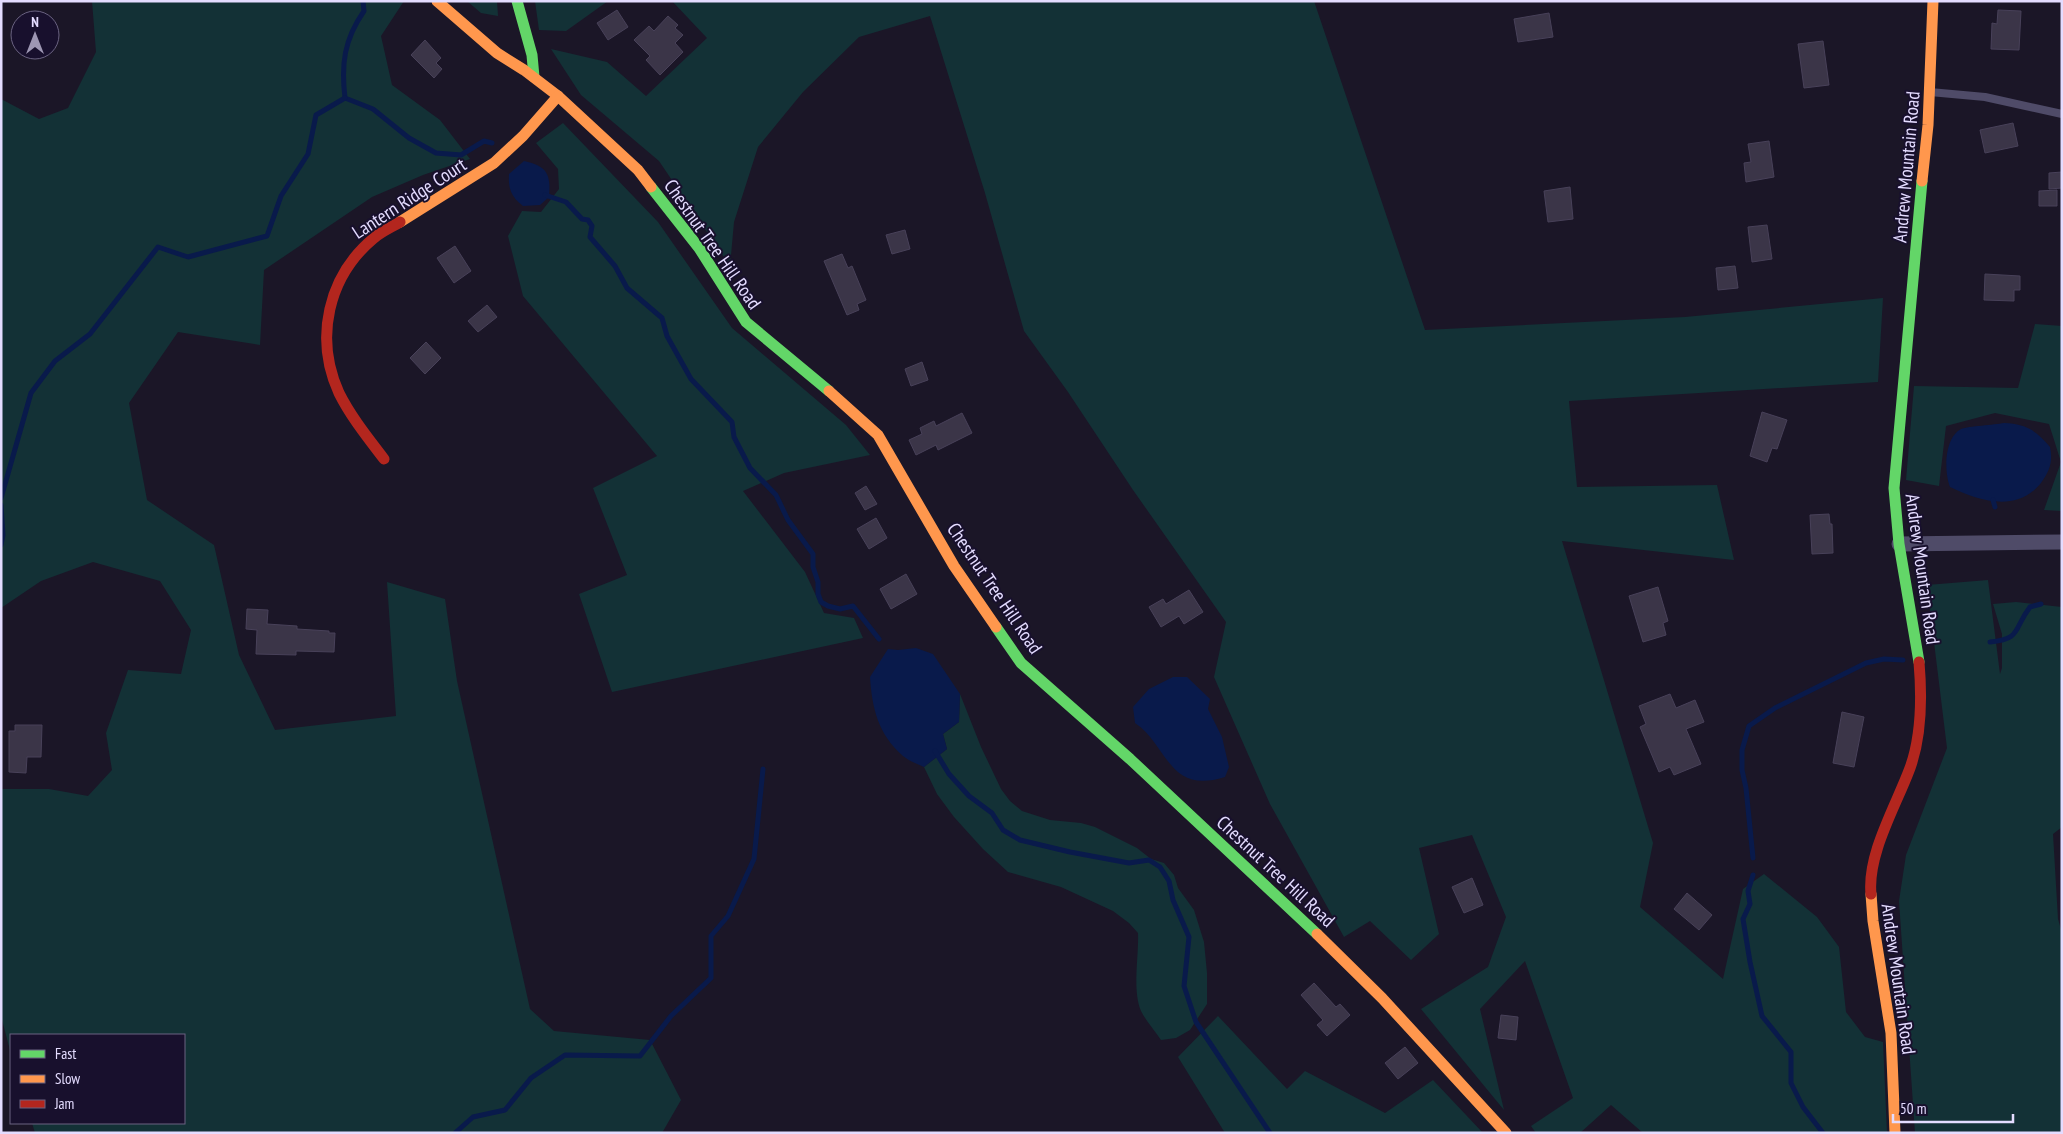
<svg xmlns="http://www.w3.org/2000/svg" width="2063" height="1134" viewBox="0 0 2063 1134" font-family="'PT Sans Narrow',sans-serif">
  <rect width="100%" height="100%" fill="#1b1627"/>
  <g fill="#133136">
    <polygon points="92,1 404,1 381,36 392,85 440,120 470,159 423,175 372,197 264,270 260,345 178,332 129,403 147,500 214,545 239,655 275,730 396,716 387,582 445,599 457,681 530,1009 554,1031 650,1040 681,1100 662,1133 35,1133 32,1123 184,1123 184,1035 11,1035 11,1054 1,1016 1,789 49,789 88,796 112,770 106,733 128,670 181,674 191,630 160,581 93,562 41,581 1,608 1,99 39,119 68,108 96,52"/>
    <polygon points="467,1 497,1 498,16 481,13"/>
    <polygon points="535,1 608,1 566,31 539,30"/>
    <polygon points="672,1 1314,1 1425,330 1685,317 1883,298 1878,382 1569,401 1577,487 1717,485 1734,560 1562,541 1653,843 1640,907 1723,979 1743,889 1764,874 1817,917 1839,947 1846,1012 1865,1037 1883,1042 1887,1133 1643,1133 1611,1105 1580,1133 1536,1133 1531,1126 1573,1098 1525,961 1480,1009 1504,1110 1421,1009 1488,967 1506,917 1472,835 1419,848 1439,934 1411,960 1370,921 1344,937 1270,804 1214,677 1226,622 1133,490 1068,392 1024,331 985,193 930,16 859,37 803,92 758,147 734,222 730,266 659,161 581,95 551,49 607,62 646,96 707,38"/>
    <polygon points="563,123 658,222 732,328 846,425 870,455 784,473 743,491 805,572 824,613 854,618 863,638 612,692 579,594 627,575 593,488 657,456 523,296 508,236 522,211 541,212 559,189 558,169 536,143"/>
    <polygon points="2035,324 2062,326 2062,511 2044,510 2061,462 2049,424 1995,413 1946,426 1939,486 1906,480 1914,386 2018,388"/>
    <polygon points="1988,580 2000,674 2002,668 2002,634 1993,604 2016,602 2062,607 2062,827 2053,834 2058,919 2062,933 2062,1133 1915,1133 1899,901 1906,855 1947,748 1927,585"/>
    <path d="M960,694L981,747L1001,789L1010,801L1022,811L1050,820L1081,823L1095,827L1137,848L1151,859L1164,863L1174,875L1178,888L1194,910L1204,942L1207,973V1004L1190,1030L1176,1038L1161,1040C1155,1031 1146,1021 1141,1011C1132,990 1139,956 1138,933L1129,923L1113,911L1061,887L1008,872L983,849L954,817L937,794L924,767L947,749L943,734L959,722Z"/>
    <polygon points="1218,1016 1287,1089 1305,1071 1385,1113 1433,1080 1483,1133 1225,1133 1178,1057"/>
  </g>
  <g fill="#091a4b">
    <path d="M524,161C547,166 551,174 549,197L540,205L523,206C511,197 508,188 509,174Z"/>
    <path d="M2004,423C2026,424 2036,430 2050,447C2053,461 2050,471 2041,483C2017,513 1979,501 1950,487C1944,472 1944,438 1961,429C1969,426 1994,425 2004,423Z"/>
    <path d="M916,648L933,654L960,694L959,722L943,734L947,749L924,767C917,764 909,761 903,756C878,734 872,708 870,677L888,649L898,650Z"/>
    <path d="M1173,677H1187L1210,699L1208,709L1222,737L1229,767L1225,777C1168,795 1168,745 1135,723L1133,707L1149,689Z"/>
  </g>
  <g fill="none" stroke-linecap="round" stroke-linejoin="round">
    <g stroke="#091a4b" stroke-width="5">
      <path d="M363,1L364,11C344,40 341,64 345,98L373,109L409,138L436,153L461,155L484,141L492,143"/>
      <polyline points="545,195 566,202 582,219 588,220 592,226 590,237 615,266 627,288 662,318 667,336 691,379 732,422 734,437 750,468 776,495 788,520 813,554 813,567 818,582 818,594 821,602 828,606 840,609 853,606 879,639"/>
      <polyline points="1,498 31,393 55,361 90,334 158,247 188,257 267,236 281,196 308,154 316,115 345,98"/>
      <polyline points="1993,500 1995,507"/>
      <polyline points="1,505 3,535 1,545"/>
      <path d="M1990,642C2022,639 2013,629 2030,607L2041,604"/>
      <polyline points="935,751 949,774 969,796 992,813 1003,830 1020,840 1070,852 1129,863 1149,860 1160,867 1169,881 1173,900 1189,937 1184,986 1196,1022 1270,1133"/>
      <polyline points="1753,858 1746,788 1742,770 1742,750 1749,726 1775,708 1866,663 1884,659 1903,660"/>
      <polyline points="1753,875 1748,891 1750,904 1743,919 1750,962 1762,1016 1791,1052 1791,1083 1803,1107 1823,1133"/>
      <polyline points="455,1133 473,1117 505,1110 531,1078 565,1055 640,1056 671,1016 711,978 711,936 728,916 754,859 763,769"/>
    </g>
  </g>
  <g fill="#3b3548" stroke="#484159">
    <polygon points="617,10 628,27 608,40 597,23"/>
    <polygon points="1998,10 2021,11 2019,50 1991,49 1992,23 1997,24"/>
    <polygon points="1549,13 1553,37 1518,42 1514,19"/>
    <polygon points="668,16 678,25 675,28 683,35 675,43 683,52 660,75 646,60 650,56 634,40 649,26 654,31"/>
    <polygon points="425,40 441,58 436,63 442,69 434,78 411,55"/>
    <polygon points="1823,41 1829,85 1804,88 1798,44"/>
    <polygon points="2013,123 2018,146 1985,153 1980,130"/>
    <polygon points="1769,141 1774,177 1746,182 1744,163 1751,162 1748,144"/>
    <polygon points="2062,172 2062,188 2049,189 2049,173"/>
    <polygon points="1570,187 1573,219 1548,222 1544,191"/>
    <polygon points="2057,190 2057,206 2039,206 2039,191"/>
    <polygon points="1767,225 1772,259 1752,262 1748,227"/>
    <polygon points="905,230 910,249 892,254 886,235"/>
    <polygon points="455,246 471,271 454,283 437,258"/>
    <polygon points="842,254 848,268 852,266 866,300 857,304 859,310 847,315 824,261"/>
    <polygon points="1735,266 1738,288 1718,290 1716,268"/>
    <polygon points="1985,274 2020,276 2020,290 2014,290 2014,301 1984,300"/>
    <polygon points="487,305 497,317 478,332 468,321"/>
    <polygon points="426,342 441,358 425,374 410,358"/>
    <polygon points="922,362 928,380 911,386 905,369"/>
    <polygon points="1762,412 1787,420 1777,449 1772,448 1767,462 1750,456"/>
    <polygon points="962,413 972,433 938,450 936,445 916,455 909,440 922,434 920,428 934,421 936,426"/>
    <polygon points="866,486 877,504 865,510 855,493"/>
    <polygon points="1829,514 1830,524 1832,524 1833,553 1812,554 1810,515"/>
    <polygon points="876,518 887,538 869,549 857,529"/>
    <polygon points="906,574 917,594 891,609 880,589"/>
    <polygon points="1658,587 1668,621 1663,623 1666,635 1643,642 1629,596"/>
    <polygon points="1189,590 1203,612 1184,624 1179,616 1161,627 1149,607 1163,599 1166,604"/>
    <polygon points="247,609 268,610 267,624 297,626 297,629 329,631 329,633 335,633 334,652 296,651 296,655 256,654 257,630 246,629"/>
    <polygon points="1670,694 1676,708 1695,700 1704,722 1686,729 1701,764 1674,775 1670,767 1659,772 1640,727 1646,724 1639,706"/>
    <polygon points="1842,712 1864,717 1854,767 1833,763"/>
    <polygon points="15,725 42,725 41,757 27,757 26,773 9,772 9,731 15,731"/>
    <polygon points="1472,878 1483,905 1464,913 1452,887"/>
    <polygon points="1687,893 1712,915 1699,930 1674,909"/>
    <polygon points="1314,983 1336,1007 1340,1004 1350,1015 1327,1036 1317,1025 1323,1020 1301,995"/>
    <polygon points="1501,1015 1518,1017 1516,1040 1498,1038"/>
    <polygon points="1405,1047 1418,1063 1398,1079 1385,1063"/>
  </g>
  <g fill="none" stroke-linecap="round" stroke-linejoin="round">
    <polyline stroke="#4f4b68" stroke-width="8" points="1930,92 1985,97 2062,114"/>
    <polyline stroke="#4f4b68" stroke-width="15" points="1899,544 2062,542"/>
    <g stroke="#63d668" stroke-width="11">
      <polyline points="517,1 532,55 534,77"/>
      <polyline points="651,187 699,248 746,322 829,391"/>
      <polyline points="996,627 1021,663 1130,759 1317,934"/>
      <polyline points="1919,662 1899,544 1894,488 1922,181"/>
    </g>
    <g stroke="#ff974d" stroke-width="11">
      <polyline points="437,1 497,53 524,70 558,96 638,170 651,187"/>
      <polyline points="1922,181 1928,125 1933,1"/>
      <polyline points="400,222 494,163 523,136 558,96"/>
      <polyline points="829,391 878,435 954,566 996,627"/>
      <polyline points="1871,894 1873,921 1891,1033 1895,1133"/>
      <polyline points="1317,934 1382,998 1506,1133"/>
    </g>
    <g stroke="#b3261e" stroke-width="11">
      <path d="M384,459C368,438 351,417 339,393C314,338 328,276 374,238C382,231 392,227 400,222"/>
      <path d="M1871,894C1867,854 1896,806 1910,768C1922,735 1922,697 1919,662"/>
    </g>
  </g>
  <g text-anchor="middle" stroke-width="4" stroke-linejoin="round" paint-order="stroke">
    <g font-size="19" fill="#e4dcff" stroke="#18102d">
      <text transform="translate(1906 167) rotate(-85)" y="7">Andrew Mountain Road</text>
      <text transform="translate(409 198) rotate(-33)" y="7">Lantern Ridge Court</text>
      <text transform="translate(713 244) rotate(55)" y="7">Chestnut Tree Hill Road</text>
      <text transform="translate(1923 569) rotate(82)" y="7">Andrew Mountain Road</text>
      <text transform="translate(995 588) rotate(56)" y="7">Chestnut Tree Hill Road</text>
      <text transform="translate(1276 871) rotate(43)" y="7">Chestnut Tree Hill Road</text>
      <text transform="translate(1899 979) rotate(82)" y="7">Andrew Mountain Road</text>
    </g>
  </g>
  <rect width="2063" height="1134" fill="none" stroke="#e4dcff" stroke-width="5"/>
  <rect x="10" y="1034" width="175" height="90" fill="#18102d" stroke="#6a6281"/>
  <rect x="20" y="1050" width="25" height="8" fill="#63d668" stroke="#6a6281"/>
  <text x="55" y="1059" font-size="15" fill="#e4dcff">Fast</text>
  <rect x="20" y="1075" width="25" height="8" fill="#ff974d" stroke="#6a6281"/>
  <text x="55" y="1084" font-size="15" fill="#e4dcff">Slow</text>
  <rect x="20" y="1100" width="25" height="8" fill="#b3261e" stroke="#6a6281"/>
  <text x="55" y="1109" font-size="15" fill="#e4dcff">Jam</text>
  <g transform="translate(35 35)"><circle r="24" fill="#18102d" stroke="#6a6281"/>
  <path d="M0-4L9 19L0 12L-9 19Z" fill="#9e97b3"/>
  <text y="-8" font-size="14" font-weight="bold" text-anchor="middle" fill="#e4dcff">N</text>
  </g>
  <path d="M1893 1114v8h120v-8" fill="none" stroke="#e4dcff" stroke-width="2.5"/>
  <text x="1900" y="1114" font-size="15" fill="#e4dcff" stroke="#18102d" stroke-width="4" paint-order="stroke">50 m</text>
</svg>
